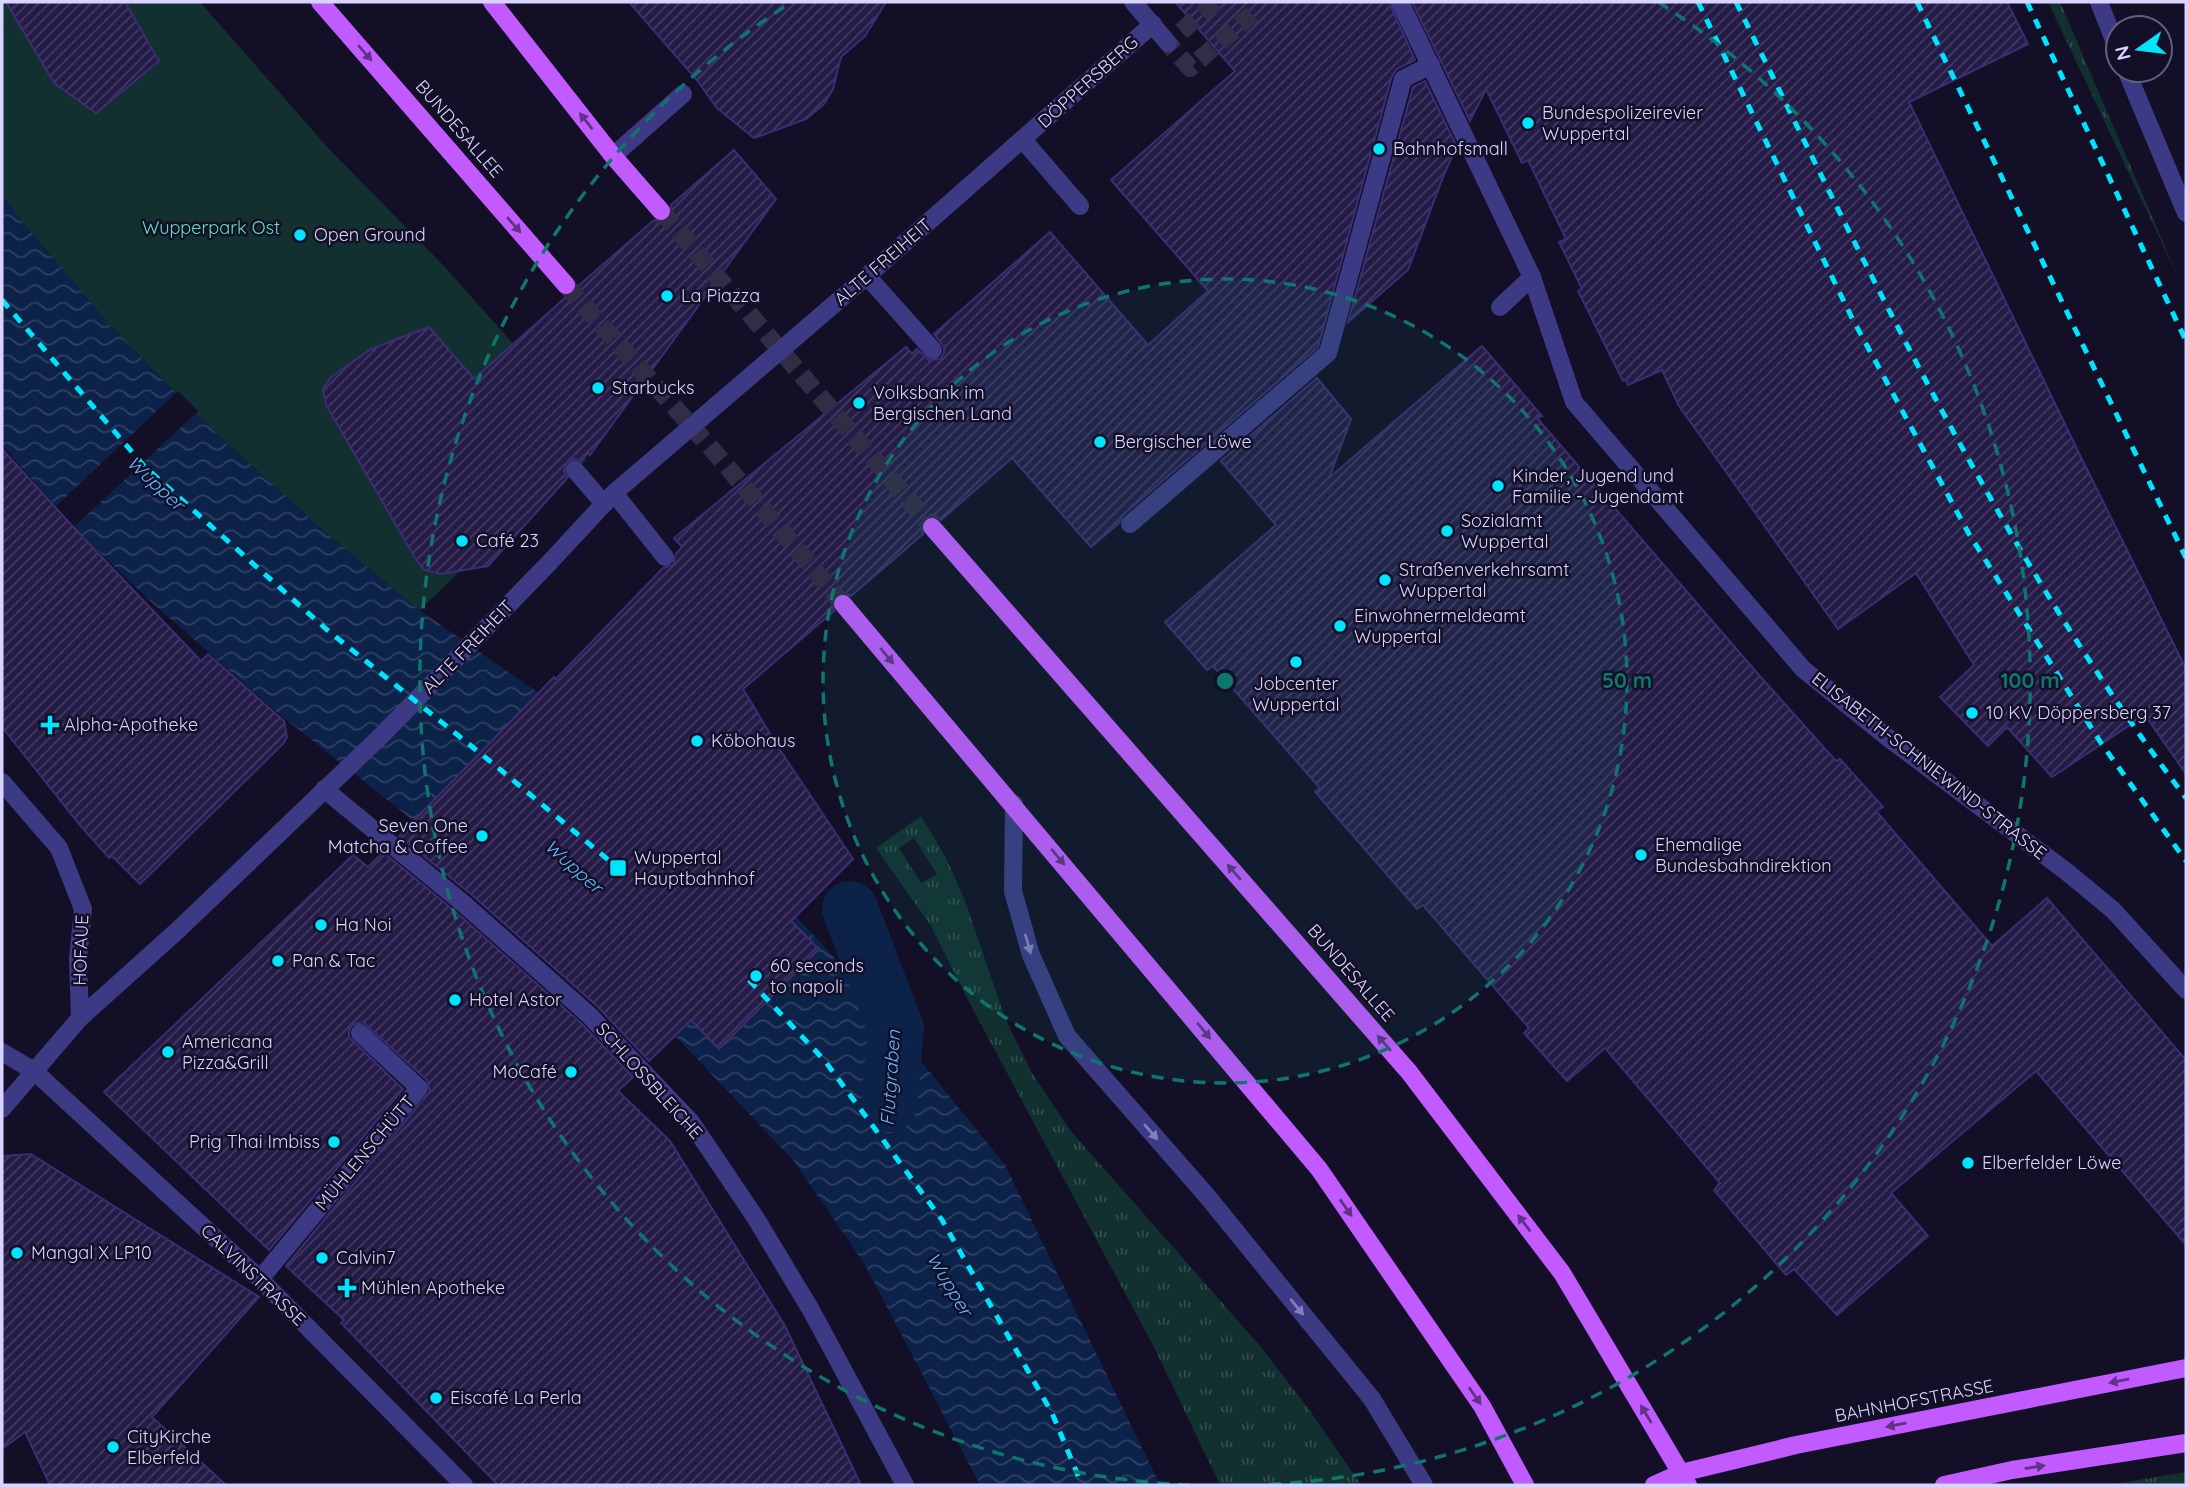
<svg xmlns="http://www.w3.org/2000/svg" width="2188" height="1487" viewBox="0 0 2188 1487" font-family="Quicksand,sans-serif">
  <defs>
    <pattern id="grass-tufts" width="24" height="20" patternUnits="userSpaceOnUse" patternTransform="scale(1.75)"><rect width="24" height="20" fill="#12302f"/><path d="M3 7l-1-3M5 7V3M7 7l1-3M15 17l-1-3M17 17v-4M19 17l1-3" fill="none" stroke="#344d4e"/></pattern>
    <pattern id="water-waves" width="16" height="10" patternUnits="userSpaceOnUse" patternTransform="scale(1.75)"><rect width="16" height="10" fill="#0c2248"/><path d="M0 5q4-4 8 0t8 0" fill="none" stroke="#2f4163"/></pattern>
    <pattern id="building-hatch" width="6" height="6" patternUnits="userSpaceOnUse" patternTransform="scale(1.75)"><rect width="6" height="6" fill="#241b47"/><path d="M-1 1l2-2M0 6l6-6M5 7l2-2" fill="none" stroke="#433b63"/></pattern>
  </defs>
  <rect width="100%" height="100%" fill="#130f26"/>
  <g fill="url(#grass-tufts)" fill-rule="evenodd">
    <polygon points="2048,2 2060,2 2178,277"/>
    <path d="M921,816L945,856L964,898L1005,1018L1032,1073L1070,1130L1261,1347L1308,1408L1361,1485H1220L1155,1349L969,1002L931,926L876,848ZM914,838L937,874L921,883L899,848Z"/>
    <polygon points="2186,1472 2186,1485 2109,1485"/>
  </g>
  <polygon fill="#12302f" points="2,2 200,2 329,149 441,263 509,339 513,344 503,353 563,436 586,460 488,566 459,572 420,610 415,607 324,531 208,426 106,321 2,197"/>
  <polygon fill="url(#water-waves)" points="2,197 106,321 208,426 324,531 415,607 550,701 781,904 809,930 866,993 1005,1165 1160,1485 980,1485 864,1263 793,1160 646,1005 279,714 149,600 77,530 2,445"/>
  <polygon fill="#130f26" points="178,391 198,411 74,527 55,507"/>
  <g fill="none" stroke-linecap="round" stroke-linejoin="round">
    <polyline stroke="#0c2248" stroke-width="56" points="850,909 896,1029 889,1104"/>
  </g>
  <g fill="url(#building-hatch)" stroke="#3b2d73" stroke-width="2">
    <polygon points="6,2 125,2 159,61 96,113 54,83"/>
    <polygon points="629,2 886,2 865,36 841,57 833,89 824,104 806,119 754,138 717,108 696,79"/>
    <polygon points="1175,2 1389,2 1415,60 1397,69 1392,76 1318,347 1123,515 1119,523 1091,547 1012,458 941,520 935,516 925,518 921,524 923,534 851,596 842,593 835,596 832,605 834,611 743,689 778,747 853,859 791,921 819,949 719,1049 691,1020 649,1061 597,1006 472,895 399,836 554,677 556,679 663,568 673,565 676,554 682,547 674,538 906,347 912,354 917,349 929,360 940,359 944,353 944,347 934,334 1050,232 1148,345 1208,291 1111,180 1235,71"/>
    <polygon points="1412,2 2007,2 2028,44 1909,102 2076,447 2186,669 2186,774 2145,715 2052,777 2007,727 1988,746 1940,697 1974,665 1916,573 1838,629 1679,406 1662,370 1628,385 1626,380 1623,381 1578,291 1582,289 1559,242 1566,239 1528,160 1522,163 1486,89 1470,121"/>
    <polygon points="1425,81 1457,147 1445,172 1408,270 1348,322 1413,87"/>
    <polygon points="734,150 776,199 590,455 588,453 581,461 574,459 567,462 564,471 567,478 488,566 441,574 425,570 417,561 326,405 323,389 331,377 371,349 429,327 474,379 567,296 574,293 577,287 654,220 663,222 668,220 672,214 671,205"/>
    <polygon points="1482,346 1542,416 1537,418 1758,674 1836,761 1840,759 1883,807 1876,811 1992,946 2047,898 2186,1060 2186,1245 2036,1071 1891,1193 1928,1236 1837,1315 1794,1269 1786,1275 1714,1190 1720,1183 1605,1048 1567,1081 1524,1033 1529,1028 1423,905 1417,909 1315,792 1320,788 1213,666 1207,670 1165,622 1276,525 1221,461 1317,378 1351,419 1329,478"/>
    <polygon points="2,449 77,531 201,661 208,654 284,721 287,737 283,744 140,884 112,856 109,858 79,824 2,727"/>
    <polygon points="383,852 457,913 581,1023 633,1077 618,1091 670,1141 785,1326 861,1485 498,1485 341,1323 344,1320 286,1266 430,1091 427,1080 363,1022 352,1025 349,1031 349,1037 403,1089 269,1250 104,1092 353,855 368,867"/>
    <polygon points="31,1154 259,1297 152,1417 226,1485 50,1485 25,1432 2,1449 2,1156"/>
  </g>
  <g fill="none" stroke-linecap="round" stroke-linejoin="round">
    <polyline stroke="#312d47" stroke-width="18" stroke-dasharray="18 9" stroke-linecap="butt" points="1215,2 1168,43 1190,68 1252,14"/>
    <g stroke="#312d47" stroke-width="18" stroke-dasharray="18 9" stroke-linecap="butt">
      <polyline points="661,211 932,527"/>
      <polyline points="566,285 724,463 843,604"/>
    </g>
    <g stroke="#3d3a85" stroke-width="18">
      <polyline points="1133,2 1168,43"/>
      <polyline points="1400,2 1532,277 1574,402 1803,669 1887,737 2067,872 2113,910 2186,990"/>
      <polyline points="2099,2 2118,50"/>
      <polyline points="2126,70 2186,213"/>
      <polyline points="1023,140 1080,206"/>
      <polyline points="613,156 683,94"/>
      <polyline points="867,276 933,350"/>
      <polyline points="1500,307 1532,277"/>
      <polyline points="575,470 604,504"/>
      <polyline points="614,493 665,557"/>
      <polyline points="1130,524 1328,353 1403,79 1431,65"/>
      <polyline points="2,782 59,848 83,909 78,959 80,1018"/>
      <polyline points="324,789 464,904 589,1015 691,1122 755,1217 811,1310 905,1485"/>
      <polyline points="1014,804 1013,891 1031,955 1067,1036 1207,1196 1372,1399 1424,1485"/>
      <polyline points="2,1052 34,1071 260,1279 464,1485"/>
      <polyline points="2,1109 80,1018 178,930 381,736 550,562 614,493 867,276 1153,24"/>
      <polyline points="260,1279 419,1088 360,1033"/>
    </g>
    <g stroke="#c25bff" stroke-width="18">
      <polyline points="320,2 566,285"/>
      <polyline points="492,2 613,156 661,211"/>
      <polyline points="932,527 1409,1072 1562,1273 1688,1485"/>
      <polyline points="843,604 1319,1169 1482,1406 1525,1485"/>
      <polyline points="1654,1485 1681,1473 1796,1445 2186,1368"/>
      <polyline points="1944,1485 2012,1470 2186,1443"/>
    </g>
    <g stroke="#00e5ff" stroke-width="5" stroke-dasharray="10 9" stroke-linecap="butt">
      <polyline points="1698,2 1852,318 1969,534 2101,743 2186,861"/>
      <path d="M1736,2C1871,276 2001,554 2186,798"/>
      <polyline points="1917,2 2186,558"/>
      <polyline points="2027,2 2186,341"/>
      <polyline points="2,300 144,466 326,629 496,766 618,868"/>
      <polyline points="749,980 825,1061 942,1220 1052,1413 1082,1485"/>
    </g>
  </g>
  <defs><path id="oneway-solid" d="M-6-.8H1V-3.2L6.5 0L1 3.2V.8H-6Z" transform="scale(1.75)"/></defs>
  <g fill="#623188">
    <use href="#oneway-solid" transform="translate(365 53) rotate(49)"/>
    <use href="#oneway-solid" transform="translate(586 121) rotate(-128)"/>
    <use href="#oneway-solid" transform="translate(514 225) rotate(49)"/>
    <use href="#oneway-solid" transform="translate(887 656) rotate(50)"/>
    <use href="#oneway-solid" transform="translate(1058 857) rotate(50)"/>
    <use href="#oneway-solid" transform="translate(1234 872) rotate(-131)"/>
    <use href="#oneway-solid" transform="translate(1204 1031) rotate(50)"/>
    <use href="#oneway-solid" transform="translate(1384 1043) rotate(-131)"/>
    <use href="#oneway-solid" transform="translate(1346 1208) rotate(55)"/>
    <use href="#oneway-solid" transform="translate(1524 1223) rotate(-127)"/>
    <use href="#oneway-solid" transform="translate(2119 1381) rotate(169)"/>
    <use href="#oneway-solid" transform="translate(1475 1396) rotate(55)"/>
    <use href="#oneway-solid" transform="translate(1646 1414) rotate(-121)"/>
    <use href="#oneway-solid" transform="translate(1896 1425) rotate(169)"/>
    <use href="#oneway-solid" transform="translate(2035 1467) rotate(-9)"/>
  </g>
  <g fill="#837fbc">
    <use href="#oneway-solid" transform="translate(1028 944) rotate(74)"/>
    <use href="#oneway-solid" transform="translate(1151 1132) rotate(49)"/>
    <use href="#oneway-solid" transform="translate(1297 1307) rotate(51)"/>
  </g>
  <circle cx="1225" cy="681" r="402" fill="#0f766e" fill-opacity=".12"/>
  <g fill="none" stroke="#0f766e" stroke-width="3.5" stroke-dasharray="12 9">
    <circle cx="1225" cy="681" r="402"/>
    <path d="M1190 1485A805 805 0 0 1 792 2M1658 2A805 805 0 0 1 1260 1485"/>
  </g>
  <g fill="#00e5ff" stroke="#130f26" stroke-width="2.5">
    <circle cx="1528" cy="123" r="7"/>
    <circle cx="1379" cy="149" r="7"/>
    <circle cx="300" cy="235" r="7"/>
    <circle cx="667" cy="296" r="7"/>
    <circle cx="598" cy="388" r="7"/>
    <circle cx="859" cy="403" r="7"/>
    <circle cx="1100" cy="442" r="7"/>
    <circle cx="1498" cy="486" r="7"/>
    <circle cx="1447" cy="531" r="7"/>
    <circle cx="462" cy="541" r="7"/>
    <circle cx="1385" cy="580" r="7"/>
    <circle cx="1340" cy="626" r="7"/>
    <circle cx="1296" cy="662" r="7"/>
    <circle cx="1972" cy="713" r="7"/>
    <path d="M46.5 714.5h7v7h7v7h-7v7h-7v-7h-7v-7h7z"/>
    <circle cx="697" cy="741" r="7"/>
    <circle cx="482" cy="836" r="7"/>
    <circle cx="1641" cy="855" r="7"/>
    <rect x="609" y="859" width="18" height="18" rx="3.5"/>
    <circle cx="321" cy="925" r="7"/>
    <circle cx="278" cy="961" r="7"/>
    <circle cx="756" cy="976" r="7"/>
    <circle cx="455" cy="1000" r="7"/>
    <circle cx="168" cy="1052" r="7"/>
    <circle cx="571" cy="1072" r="7"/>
    <circle cx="334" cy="1142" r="7"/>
    <circle cx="1968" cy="1163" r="7"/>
    <circle cx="17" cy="1253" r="7"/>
    <circle cx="322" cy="1258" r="7"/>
    <path d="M343.5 1277.5h7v7h7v7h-7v7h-7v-7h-7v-7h7z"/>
    <circle cx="436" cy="1398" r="7"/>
    <circle cx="113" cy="1447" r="7"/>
  </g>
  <g text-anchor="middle" stroke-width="5" stroke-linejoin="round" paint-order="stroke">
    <g font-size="18" fill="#d9d4ff" stroke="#130f26">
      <text transform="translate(1088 82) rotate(-42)" y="6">DÖPPERSBERG</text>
      <text transform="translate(459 129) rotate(49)" y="6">BUNDESALLEE</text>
      <text transform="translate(883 262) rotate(-41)" y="6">ALTE FREIHEIT</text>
      <text transform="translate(468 647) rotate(-46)" y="6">ALTE FREIHEIT</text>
      <text transform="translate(1929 766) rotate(38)" y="6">ELISABETH-SCHNIEWIND-STRASSE</text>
      <text transform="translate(81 950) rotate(-88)" y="6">HOFAUE</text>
      <text transform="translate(1351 973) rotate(49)" y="6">BUNDESALLEE</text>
      <text transform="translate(649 1081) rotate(48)" y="6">SCHLOSSBLEICHE</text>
      <text transform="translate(365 1153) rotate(-50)" y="6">MÜHLENSCHÜTT</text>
      <text transform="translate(253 1275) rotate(44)" y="6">CALVINSTRASSE</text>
      <text transform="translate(1914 1401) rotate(-11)" y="6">BAHNHOFSTRASSE</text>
    </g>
    <g font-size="18" fill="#d9d4ff" stroke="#130f26" text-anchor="start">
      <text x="1542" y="119">Bundespolizeirevier<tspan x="1542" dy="21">Wuppertal</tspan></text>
      <text x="1393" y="155">Bahnhofsmall</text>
      <text x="314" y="241">Open Ground</text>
      <text x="681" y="302">La Piazza</text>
      <text x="612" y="394">Starbucks</text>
      <text x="873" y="399">Volksbank im<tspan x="873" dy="21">Bergischen Land</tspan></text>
      <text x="1114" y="448">Bergischer Löwe</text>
      <text x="1512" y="482">Kinder, Jugend und<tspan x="1512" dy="21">Familie - Jugendamt</tspan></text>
      <text x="1461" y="527">Sozialamt<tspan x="1461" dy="21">Wuppertal</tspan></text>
      <text x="476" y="547">Café 23</text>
      <text x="1399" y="576">Straßenverkehrsamt<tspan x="1399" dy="21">Wuppertal</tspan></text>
      <text x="1354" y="622">Einwohnermeldeamt<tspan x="1354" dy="21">Wuppertal</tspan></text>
      <text x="1296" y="690" text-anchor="middle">Jobcenter<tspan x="1296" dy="21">Wuppertal</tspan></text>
      <text x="1986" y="719">10 KV Döppersberg 37</text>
      <text x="64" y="731">Alpha-Apotheke</text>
      <text x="711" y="747">Köbohaus</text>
      <text x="468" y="832" text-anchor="end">Seven One<tspan x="468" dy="21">Matcha &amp; Coffee</tspan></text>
      <text x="1655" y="851">Ehemalige<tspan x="1655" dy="21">Bundesbahndirektion</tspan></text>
      <text x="634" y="864">Wuppertal<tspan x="634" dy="21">Hauptbahnhof</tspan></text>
      <text x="335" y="931">Ha Noi</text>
      <text x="292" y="967">Pan &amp; Tac</text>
      <text x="770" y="972">60 seconds<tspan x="770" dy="21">to napoli</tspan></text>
      <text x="469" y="1006">Hotel Astor</text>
      <text x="182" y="1048">Americana<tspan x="182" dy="21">Pizza&amp;Grill</tspan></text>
      <text x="557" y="1078" text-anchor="end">MoCafé</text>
      <text x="320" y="1148" text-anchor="end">Prig Thai Imbiss</text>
      <text x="1982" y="1169">Elberfelder Löwe</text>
      <text x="31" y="1259">Mangal X LP10</text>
      <text x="336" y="1264">Calvin7</text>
      <text x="361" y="1294">Mühlen Apotheke</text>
      <text x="450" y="1404">Eiscafé La Perla</text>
      <text x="127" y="1443">CityKirche<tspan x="127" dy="21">Elberfeld</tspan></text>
    </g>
    <g font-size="18" fill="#5fe0c0" stroke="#130f26">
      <text x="211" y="234">Wupperpark Ost</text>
    </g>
    <g font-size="19" font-style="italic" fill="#62b6ff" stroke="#130f26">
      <text transform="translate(156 483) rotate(43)" y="7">Wupper</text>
      <text transform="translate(574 866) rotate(42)" y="7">Wupper</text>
      <text transform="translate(890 1078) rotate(-86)" y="7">Flutgraben</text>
      <text transform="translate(950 1284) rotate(59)" y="7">Wupper</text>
    </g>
  </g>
  <circle cx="1225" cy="681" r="10" fill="#0f766e" stroke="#130f26" stroke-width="3.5"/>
  <g font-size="21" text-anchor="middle" font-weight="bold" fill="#0f766e" stroke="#130f26" stroke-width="5" stroke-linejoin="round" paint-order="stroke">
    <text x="1627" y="688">50 m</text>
    <text x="2030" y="688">100 m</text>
  </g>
  <rect width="2188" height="1487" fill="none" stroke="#d9d4ff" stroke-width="7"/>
  <g transform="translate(2139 49) rotate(256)"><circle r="33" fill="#130f26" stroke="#625e7d" stroke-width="2"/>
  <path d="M0-5L12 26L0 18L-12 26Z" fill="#00e5ff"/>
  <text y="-10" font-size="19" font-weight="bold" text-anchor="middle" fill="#d9d4ff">N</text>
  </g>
</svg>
